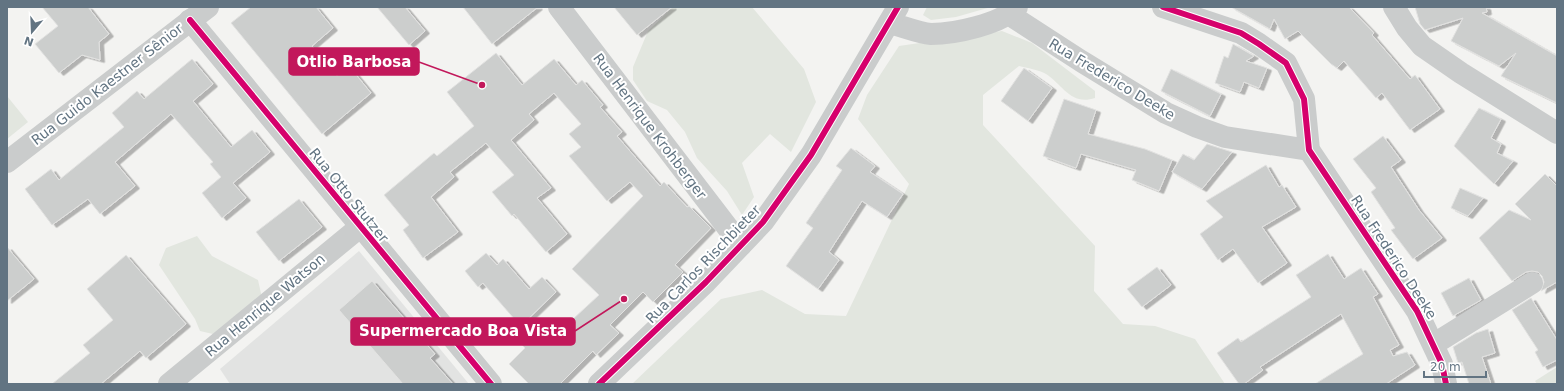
<svg xmlns="http://www.w3.org/2000/svg" width="1564" height="391" viewBox="0 0 1564 391" font-family="'DejaVu Sans',sans-serif">
  <defs>
    <filter id="shadow"><feDropShadow dx="4.5" dy="2.5" stdDeviation="0" flood-color="#0004"/></filter>
  </defs>
  <rect width="100%" height="100%" fill="#f3f3f1"/>
  <polygon fill="#e2e3e2" points="359,251 469,384 230,384 220,369"/>
  <g fill="#e2e6df">
    <polygon points="673,7 752,7 804,69 816,102 791,152 770,134 742,163 754,197 742,215 727,191 697,158 685,132 667,110 647,101 633,80 633,67 648,31"/>
    <polygon points="927,7 991,7 956,17 931,20 923,15"/>
    <path d="M1002,31L1032,43L1095,91V98C1071,106 1063,85 1046,74C1039,70 1027,68 1019,66L983,95V125L1095,246L1094,291L1123,324L1155,326L1195,339L1225,384H632L721,299L762,290L805,314L846,316L909,184L858,119L867,95L899,46Z"/>
    <polygon points="7,96 28,122 7,139"/>
    <polygon points="197,236 212,256 258,280 262,298 213,334 200,331 195,319 159,265 166,248"/>
    <polygon points="1557,367 1557,384 1537,384 1535,381"/>
  </g>
  <g fill="#cccecd" stroke="#e2e2e1" filter="url(#shadow)">
    <polygon points="42,7 88,7 109,34 99,42 100,60 82,55 59,73 35,44 58,26"/>
    <polygon points="251,7 316,7 333,28 312,46 337,76 349,66 371,93 322,134 231,23"/>
    <polygon points="377,7 405,7 425,31 409,45"/>
    <polygon points="463,7 538,7 492,44"/>
    <polygon points="614,7 672,7 637,35"/>
    <polygon points="1231,7 1349,7 1374,33 1372,35 1410,79 1415,75 1440,109 1410,130 1382,93 1376,98 1344,61 1337,68 1331,64 1298,31 1285,39 1274,19 1270,29"/>
    <polygon points="1415,7 1486,7 1487,12 1482,13 1557,56 1557,103 1501,76 1516,53 1499,66 1451,41 1463,18 1425,30 1420,24"/>
    <polygon points="1233,44 1254,56 1246,61 1267,68 1259,88 1244,82 1240,92 1215,83 1224,56 1228,58"/>
    <polygon points="496,53 522,85 554,59 576,85 582,80 603,105 600,107 622,132 617,136 660,186 664,182 687,207 689,206 711,228 675,265 683,272 653,302 643,292 610,325 619,333 596,355 593,351 560,384 529,384 509,364 525,348 507,330 516,321 483,283 478,287 465,271 486,253 497,265 503,259 529,289 542,277 556,292 526,321 547,343 599,295 572,269 643,196 630,182 607,201 569,156 581,147 569,134 581,124 554,93 529,114 534,120 511,140 551,188 537,198 567,234 546,252 514,214 512,216 492,192 514,175 486,143 450,172 454,177 431,197 458,232 423,258 403,230 409,225 384,195 434,153 437,156 474,126 447,92"/>
    <polygon points="192,59 213,84 193,101 231,147 252,130 270,152 233,183 246,198 222,218 202,193 221,177 210,164 213,162 171,114 115,162 135,186 100,214 88,199 52,225 25,189 51,169 59,180 124,127 112,113 137,91 144,99"/>
    <polygon points="1024,68 1052,88 1028,121 1001,101"/>
    <polygon points="1171,69 1221,94 1210,116 1161,91"/>
    <polygon points="1064,99 1096,110 1088,134 1145,149 1172,160 1159,191 1132,180 1136,170 1081,154 1076,168 1043,156"/>
    <polygon points="1479,108 1501,119 1491,138 1501,144 1497,153 1513,161 1494,184 1454,146"/>
    <polygon points="1383,136 1401,160 1391,167 1419,210 1442,238 1413,259 1391,230 1395,228 1371,192 1376,188 1353,159"/>
    <polygon points="1207,144 1232,152 1202,189 1172,172 1183,154 1194,160"/>
    <polygon points="851,148 875,166 870,172 903,194 887,217 862,201 829,252 839,260 818,289 786,266 813,228 806,223 842,170 836,166"/>
    <polygon points="1266,165 1279,187 1282,185 1296,207 1262,227 1287,263 1258,283 1233,249 1218,260 1200,234 1223,217 1206,201"/>
    <polygon points="1545,174 1557,186 1557,282 1541,291 1544,282 1542,276 1538,272 1532,271 1526,272 1512,281 1479,238 1509,210 1531,220 1515,204"/>
    <polygon points="1460,188 1483,198 1468,216 1451,208"/>
    <polygon points="299,199 322,227 279,261 256,232"/>
    <polygon points="7,247 34,279 7,301"/>
    <polygon points="1328,254 1344,279 1361,268 1378,294 1373,297 1399,345 1390,350 1393,356 1407,352 1415,365 1386,384 1315,384 1363,354 1341,314 1260,367 1263,370 1244,384 1239,384 1217,353 1238,338 1241,342 1311,297 1296,275"/>
    <polygon points="126,255 186,324 146,358 140,351 101,384 52,384 90,353 83,345 113,320 87,289"/>
    <polygon points="1157,267 1171,285 1142,307 1127,289"/>
    <polygon points="1469,278 1481,300 1453,316 1441,293"/>
    <polygon points="372,281 435,354 430,358 453,384 403,384 339,310"/>
    <polygon points="1531,298 1557,340 1557,360 1543,367 1535,352 1538,350 1512,310"/>
    <polygon points="1488,329 1495,353 1482,357 1491,384 1469,384 1462,362 1458,363 1453,347 1476,333"/>
  </g>
  <g fill="none" stroke-linecap="round" stroke-linejoin="round">
    <g stroke="#cacccc" stroke-width="22">
      <polyline points="559,7 741,245"/>
      <polyline points="1163,7 1241,33 1259,44 1286,63 1304,99 1309,150 1417,311 1442,364 1446,384"/>
      <polyline points="1394,7 1407,28 1422,46 1461,73 1557,133"/>
      <polyline points="1010,15 1081,61 1166,113 1197,127 1225,137 1309,150"/>
      <polyline points="190,20 491,384"/>
      <path d="M889,23C902,26 918,33 931,34C954,34 1002,24 1017,7"/>
      <polyline points="7,162 208,7"/>
      <polyline points="1434,344 1532,283"/>
      <polyline points="169,384 360,227"/>
      <polyline points="599,384 706,282 763,222 811,155 898,7"/>
    </g>
    <g stroke="#fff" stroke-width="8">
      <g id="cycleway">
        <polyline points="1163,7 1241,33 1259,44 1286,63 1304,99 1309,150 1417,311 1442,364 1446,384"/>
        <polyline points="190,20 491,384"/>
        <polyline points="599,384 706,282 763,222 811,155 898,7"/>
      </g>
    </g>
    <use href="#cycleway" stroke="#d6006c" stroke-width="6"/>
  </g>
  <g text-anchor="middle" stroke-width="4" stroke-linejoin="round" paint-order="stroke">
    <g font-size="14" fill="#627482" stroke="#fff">
      <text transform="translate(1112 79) rotate(31)" y="5">Rua Frederico Deeke</text>
      <text transform="translate(107 84) rotate(-38)" y="5">Rua Guido Kaestner Sênior</text>
      <text transform="translate(650 126) rotate(53)" y="5">Rua Henrique Krohberger</text>
      <text transform="translate(349 195) rotate(51)" y="5">Rua Otto Stutzer</text>
      <text transform="translate(1394 257) rotate(57)" y="5">Rua Frederico Deeke</text>
      <text transform="translate(703 264) rotate(-46)" y="5">Rua Carlos Rischbieter</text>
      <text transform="translate(265 305) rotate(-40)" y="5">Rua Henrique Watson</text>
    </g>
  </g>
  <path fill="none" stroke="#c2185b" stroke-width="1.5" d="M482 85L419 62M624 299L575 331"/>
  <g fill="#c2185b" stroke="#fff" stroke-width="1.5">
    <circle cx="482" cy="85" r="4"/>
    <circle cx="624" cy="299" r="4"/>
  </g>
  <g fill="#c2185b" stroke="#c2185b" stroke-width="1.5">
    <rect x="289" y="48" width="130" height="27" rx="4"/>
    <rect x="351" y="318" width="224" height="27" rx="4"/>
  </g>
  <g font-size="15" text-anchor="middle" font-weight="bold" fill="#fff">
    <text x="354" y="67">Otlio Barbosa</text>
    <text x="463" y="336">Supermercado Boa Vista</text>
  </g>
  <rect width="1564" height="391" fill="none" stroke="#627482" stroke-width="16"/>
  <g transform="translate(32 32) rotate(199)" stroke="#ffffff" stroke-width="3" paint-order="stroke">
  <path d="M0-3L7 15L0 10L-7 15Z" fill="#627482"/>
  <text y="-6" font-size="11" font-weight="bold" text-anchor="middle" fill="#627482">N</text>
  </g>
  <path d="M1424 371v6h62v-6" fill="none" stroke="#627482" stroke-width="2"/>
  <text x="1430" y="371" font-size="12" fill="#627482" stroke="#ffffff" stroke-width="3" paint-order="stroke">20 m</text>
</svg>
